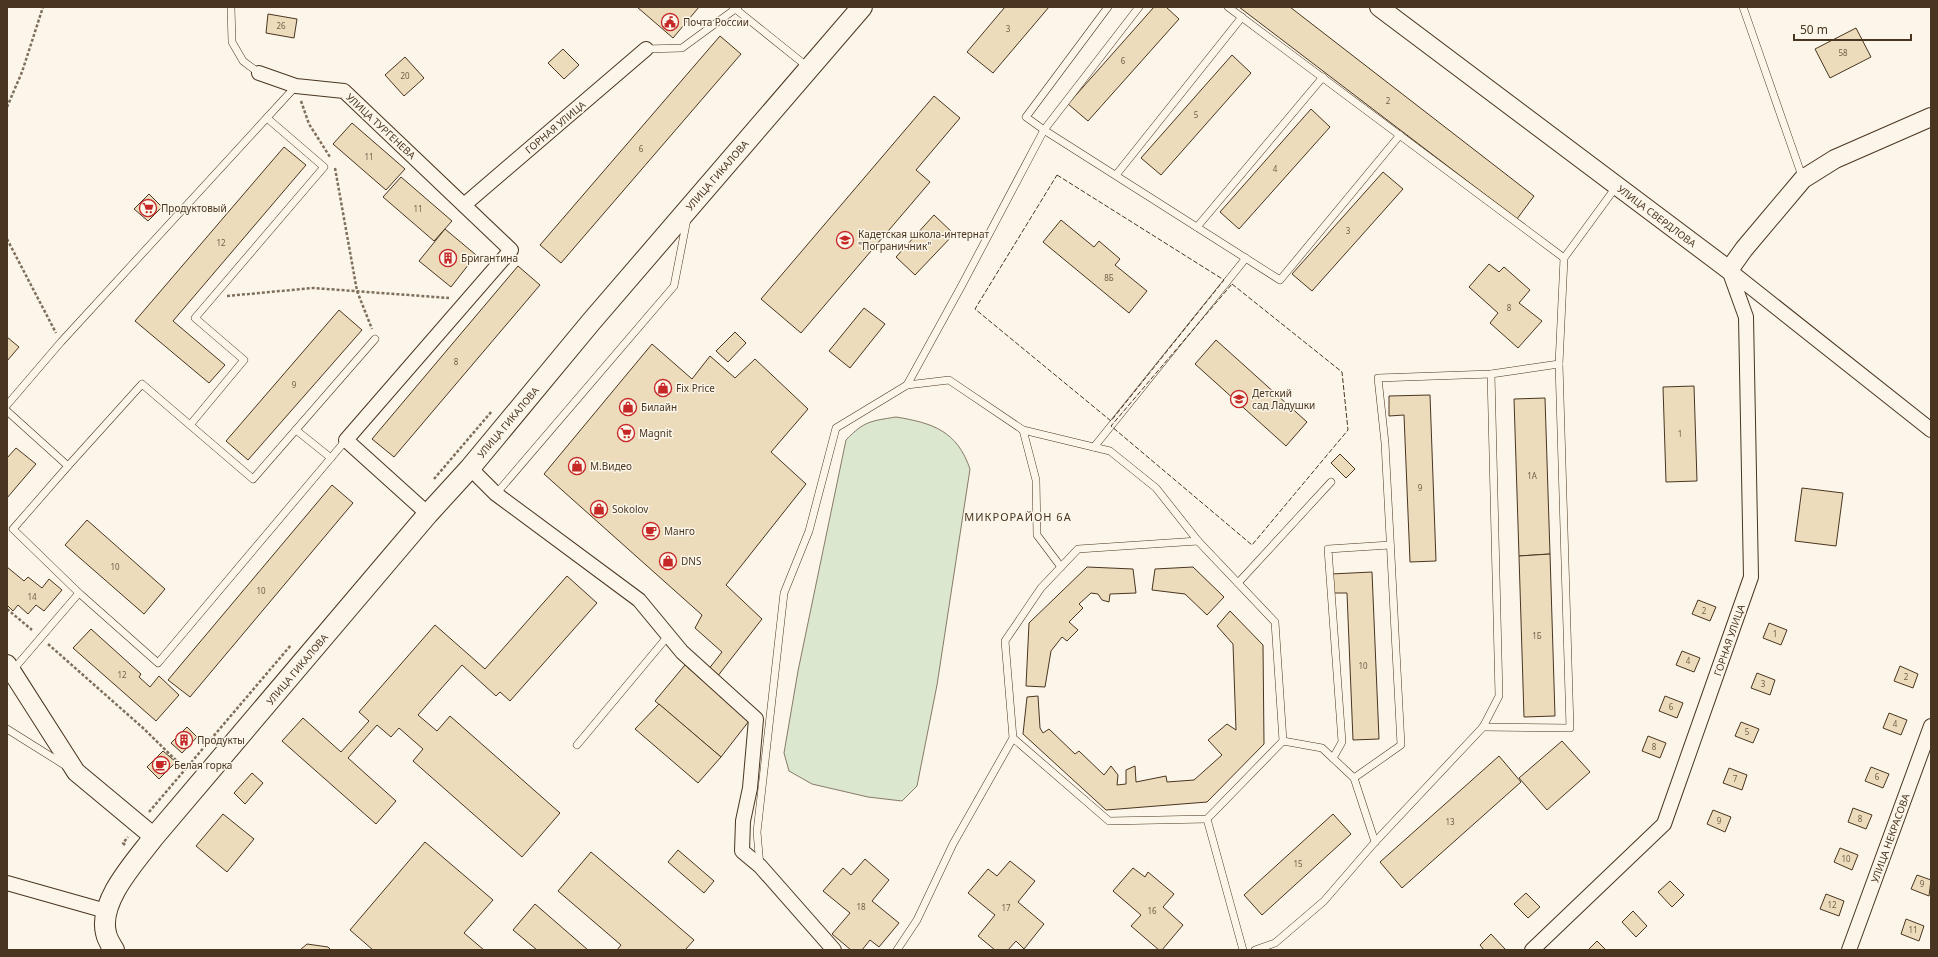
<svg xmlns="http://www.w3.org/2000/svg" width="1938" height="957" viewBox="0 0 1938 957" font-family="'Noto Sans',sans-serif">
  <rect width="100%" height="100%" fill="#fbf6e9"/>
  <path fill="#dce7d0" stroke="#887966" d="M896,417C933,423 957,431 970,469L937,685L917,786L902,801L868,797L812,784L789,771L784,753L798,671L846,440C864,421 871,421 896,417Z"/>
  <g fill="#ecdcbc" stroke="#4a3520">
    <polygon points="637,7 699,7 673,38"/>
    <polygon points="1005,7 1049,7 993,73 967,52"/>
    <polygon points="1154,7 1166,7 1179,19 1088,121 1068,104"/>
    <polygon points="1239,7 1290,7 1534,196 1517,219"/>
    <polygon points="268,14 297,19 294,38 266,33"/>
    <polygon points="1856,28 1871,57 1830,78 1815,49"/>
    <polygon points="720,36 741,54 561,263 540,245"/>
    <polygon points="563,49 579,65 564,79 548,63"/>
    <polygon points="1232,55 1251,73 1161,175 1141,158"/>
    <polygon points="405,57 424,78 404,96 385,75"/>
    <polygon points="934,96 960,118 916,170 930,182 801,333 761,299"/>
    <polygon points="1311,109 1330,127 1239,229 1220,212"/>
    <polygon points="352,123 405,169 386,190 333,144"/>
    <polygon points="284,147 306,165 173,321 225,365 209,383 135,321"/>
    <polygon points="1383,172 1403,189 1312,291 1292,274"/>
    <polygon points="401,177 452,221 434,241 383,197"/>
    <polygon points="149,194 162,207 148,221 134,209"/>
    <polygon points="934,215 954,234 915,275 896,257"/>
    <polygon points="1061,220 1094,247 1099,241 1120,259 1115,265 1147,291 1129,313 1043,242"/>
    <polygon points="445,229 476,255 451,287 419,261"/>
    <polygon points="1489,264 1499,272 1504,267 1530,290 1519,303 1542,321 1518,348 1490,323 1498,313 1469,287"/>
    <polygon points="518,266 540,285 394,457 372,439"/>
    <polygon points="864,308 885,324 850,368 829,351"/>
    <polygon points="339,310 362,330 248,460 226,441"/>
    <polygon points="735,332 746,343 728,362 716,351"/>
    <polygon points="7,337 19,347 7,361"/>
    <polygon points="1216,340 1307,422 1286,446 1195,364"/>
    <polygon points="652,344 692,379 710,356 735,378 755,359 808,409 771,452 806,484 726,585 762,619 710,686 749,721 721,757 655,701 685,665 701,679 722,652 695,628 702,615 544,474"/>
    <polygon points="1694,386 1697,481 1666,482 1663,387"/>
    <polygon points="1430,395 1436,561 1410,562 1404,415 1389,416 1389,396"/>
    <polygon points="1545,398 1550,554 1519,556 1514,399"/>
    <polygon points="16,448 36,464 7,498 7,458"/>
    <polygon points="1340,454 1355,469 1346,478 1331,463"/>
    <polygon points="332,485 353,503 190,697 168,680"/>
    <polygon points="1802,488 1843,493 1836,546 1795,541"/>
    <polygon points="87,520 165,589 144,614 65,545"/>
    <polygon points="1550,554 1555,716 1524,717 1519,556"/>
    <polygon points="7,567 24,581 28,577 42,588 49,579 62,590 44,611 36,605 28,614 18,605 13,611 7,605"/>
    <polygon points="1087,567 1133,569 1136,593 1110,594 1109,602 1102,600 1098,594 1091,593 1079,604 1083,608 1069,622 1078,630 1067,641 1062,637 1051,651 1045,687 1026,686 1029,623"/>
    <polygon points="1193,567 1224,597 1207,615 1185,594 1152,590 1155,569"/>
    <polygon points="1372,572 1379,739 1353,740 1347,593 1332,593 1331,574"/>
    <polygon points="567,576 597,603 510,701 500,692 496,696 462,665 418,715 437,731 450,716 560,813 522,857 413,761 423,749 399,728 391,737 377,725 348,758 396,801 376,824 282,741 303,718 341,752 369,721 359,712 435,625 485,669"/>
    <polygon points="1698,600 1716,607 1710,621 1692,614"/>
    <polygon points="1230,611 1263,645 1264,744 1207,802 1106,810 1023,734 1027,697 1038,696 1040,728 1043,733 1049,729 1075,754 1079,751 1104,775 1111,766 1118,775 1117,785 1126,784 1126,770 1135,766 1136,782 1166,776 1167,782 1194,780 1222,755 1208,740 1227,724 1236,730 1233,644 1217,626"/>
    <polygon points="1769,623 1787,630 1781,645 1763,638"/>
    <polygon points="91,629 141,674 139,677 150,687 159,676 179,695 156,721 73,648"/>
    <polygon points="1682,651 1700,658 1694,672 1676,665"/>
    <polygon points="1900,666 1918,674 1913,688 1894,681"/>
    <polygon points="1757,673 1775,680 1770,695 1751,688"/>
    <polygon points="1665,696 1683,703 1677,718 1659,711"/>
    <polygon points="659,704 721,757 698,783 635,729"/>
    <polygon points="1889,713 1907,720 1901,735 1883,728"/>
    <polygon points="1741,722 1759,729 1753,743 1735,736"/>
    <polygon points="187,727 197,737 182,753 171,743"/>
    <polygon points="1648,736 1666,743 1660,758 1642,751"/>
    <polygon points="1562,741 1590,772 1547,810 1519,778"/>
    <polygon points="163,751 176,762 159,779 147,767"/>
    <polygon points="1499,756 1521,782 1402,888 1380,862"/>
    <polygon points="1871,767 1889,774 1883,788 1865,781"/>
    <polygon points="1729,768 1747,775 1742,790 1723,783"/>
    <polygon points="252,773 263,783 245,804 234,793"/>
    <polygon points="1853,808 1872,815 1866,829 1848,822"/>
    <polygon points="1713,810 1731,817 1725,832 1707,824"/>
    <polygon points="223,814 254,839 227,872 196,846"/>
    <polygon points="1333,814 1351,834 1262,915 1244,895"/>
    <polygon points="425,842 493,900 464,933 484,950 373,950 350,930"/>
    <polygon points="1840,848 1858,855 1852,870 1834,862"/>
    <polygon points="678,850 714,881 704,893 668,862"/>
    <polygon points="591,852 694,940 685,950 617,950 621,945 558,891"/>
    <polygon points="865,859 889,880 872,901 899,923 879,947 870,940 862,950 851,950 832,934 850,913 823,891 843,868 851,875"/>
    <polygon points="1010,861 1035,881 1018,902 1044,924 1024,949 1016,941 1008,950 995,950 978,936 995,915 968,893 988,869 997,876"/>
    <polygon points="1133,868 1145,877 1148,872 1174,894 1163,907 1183,925 1162,950 1159,950 1131,926 1141,915 1113,891"/>
    <polygon points="1917,875 1931,880 1929,896 1911,889"/>
    <polygon points="1670,881 1684,895 1672,907 1658,892"/>
    <polygon points="1526,893 1540,907 1528,918 1514,904"/>
    <polygon points="1826,894 1844,901 1839,916 1820,909"/>
    <polygon points="535,904 588,950 537,950 513,930"/>
    <polygon points="1633,911 1647,926 1636,937 1622,922"/>
    <polygon points="1906,919 1924,926 1919,941 1901,934"/>
    <polygon points="1491,934 1505,949 1504,950 1484,950 1480,945"/>
    <polygon points="1597,941 1606,950 1588,950"/>
    <polygon points="307,944 328,947 331,950 300,950"/>
  </g>
  <g fill="none" stroke-linecap="round" stroke-linejoin="round">
    <g stroke="#4a3520" stroke-width="8">
      <g id="service">
        <polyline points="231,7 232,42 243,61 259,73"/>
        <polyline points="733,7 809,68"/>
        <polyline points="1139,7 1044,130 1280,280 1400,135"/>
        <polyline points="1228,7 1564,258"/>
        <polyline points="1743,7 1803,179"/>
        <polyline points="646,49 682,48 738,7"/>
        <polyline points="1116,175 1242,17"/>
        <polyline points="1197,227 1323,77"/>
        <polyline points="907,385 949,380 1023,430 1036,480 1037,535 1061,567"/>
        <polyline points="7,405 61,342 296,86"/>
        <polyline points="7,411 68,466 13,529 79,593 13,670"/>
        <polyline points="190,425 244,360 195,318 324,167 267,118"/>
        <polyline points="296,430 331,458"/>
        <polyline points="1023,430 1110,451 1156,488 1198,541"/>
        <polyline points="1094,447 1246,258"/>
        <polyline points="68,466 142,384 253,479 375,339"/>
        <polyline points="496,494 674,286 687,219"/>
        <polyline points="1238,583 1331,482"/>
        <polyline points="79,593 158,663 346,440"/>
        <polyline points="1483,727 1570,728 1559,364"/>
        <polyline points="7,729 66,766"/>
        <polyline points="1283,741 1322,748 1354,778 1375,842"/>
        <polyline points="577,745 668,636"/>
        <polyline points="1333,758 1342,742 1328,549 1390,545"/>
        <polyline points="1354,778 1401,745 1385,443 1378,378 1491,374 1559,364 1564,258 1616,187"/>
        <polyline points="1207,819 1243,950"/>
        <polyline points="760,866 757,832 784,593 809,531 836,428 907,385 962,285 1044,130 1026,117 1108,7"/>
        <polyline points="897,950 917,920 953,844 1013,738 1005,641 1041,588 1078,549 1198,541 1275,622 1283,741 1207,819 1109,821 1013,738"/>
        <polyline points="1255,950 1275,943 1324,901 1375,842 1483,727 1499,696 1491,374"/>
      </g>
    </g>
    <g stroke="#4a3520" stroke-width="16">
      <g id="minor">
        <polyline points="259,73 296,86 344,91 511,250 346,440 428,514"/>
        <polyline points="464,205 646,49"/>
        <polyline points="1729,270 1931,430"/>
        <polyline points="470,468 496,494 639,600 682,652 756,719 750,788 743,821 742,851 760,866 834,950"/>
        <polyline points="7,883 106,911"/>
        <polyline points="1532,950 1664,824 1751,577 1746,317 1729,270"/>
        <polyline points="1849,950 1931,726"/>
      </g>
    </g>
    <g stroke="#4a3520" stroke-width="20">
      <g id="tertiary">
        <polyline points="1379,7 1729,270 1744,249 1803,179 1835,159 1931,117"/>
        <polyline points="7,664 76,772 154,837"/>
      </g>
    </g>
    <g stroke="#4a3520" stroke-width="22">
      <path id="secondary" d="M114,950C111,945 107,939 106,933C98,901 136,861 154,837L428,514L470,468L591,322L862,7"/>
    </g>
    <g stroke="#7f6f5c" stroke-width="2.5" stroke-dasharray="3 2" stroke-linecap="butt">
      <polyline points="301,101 309,124 330,157"/>
      <polyline points="7,107 22,72 43,7"/>
      <polyline points="335,168 357,291 372,329"/>
      <polyline points="7,239 56,333"/>
      <polyline points="227,296 313,288 449,298"/>
      <polyline points="434,479 492,411"/>
      <polyline points="7,609 32,630"/>
      <polyline points="48,644 143,728 185,769"/>
      <polyline points="149,812 291,645"/>
      <polyline points="125,845 123,843 128,837"/>
    </g>
    <use href="#service" stroke="#fbf6e9" stroke-width="7"/>
    <use href="#minor" stroke="#fbf6e9" stroke-width="14"/>
    <use href="#tertiary" stroke="#fbf6e9" stroke-width="18"/>
    <use href="#secondary" stroke="#fbf6e9" stroke-width="20"/>
    <g stroke="#4a3520" stroke-width="1" stroke-dasharray="5 2" stroke-linecap="butt">
      <polygon points="1057,175 1224,280 1111,421 975,309"/>
      <polygon points="1232,284 1342,372 1348,430 1252,545 1111,426"/>
    </g>
  </g>
  <defs>
    <g id="civic-ring" transform="scale(0.9)"><circle r="9.5" fill="#fbf6e9" stroke="#c62828" stroke-width="1.5"/><path d="M-.6-6.5H3V-4.5H.6V-3L4-1V1h2V6H-6V1h2V-1L-.6-3ZM-1.2 2.5V6h2.4V2.5Z" fill="#c62828"/></g>
    <g id="supermarket-ring" transform="scale(0.9)"><circle r="9.5" fill="#fbf6e9" stroke="#c62828" stroke-width="1.5"/><path d="M-6-5.5h2.5l.6 2H6L4.5 2H-2.5L-4.4-4H-6ZM-1.5 3.2a1.3 1.3 0 1 0 .1 0ZM3 3.2a1.3 1.3 0 1 0 .1 0Z" fill="#c62828"/></g>
    <g id="school-ring" transform="scale(0.9)"><circle r="9.5" fill="#fbf6e9" stroke="#c62828" stroke-width="1.5"/><path d="M0-5L7-2L0 1L-7-2ZM-4 1L0 2.5L4 1V4Q0 6-4 4Z" fill="#c62828"/></g>
    <g id="building-ring" transform="scale(0.9)"><circle r="9.5" fill="#fbf6e9" stroke="#c62828" stroke-width="1.5"/><path d="M-4-6H4V6H1V3H-1V6H-4ZM-2.5-4.3h1.7v1.8h-1.7ZM.8-4.3h1.7v1.8H.8ZM-2.5-1h1.7V.8h-1.7ZM.8-1h1.7V.8H.8Z" fill="#c62828"/></g>
    <g id="shop-ring" transform="scale(0.9)"><circle r="9.5" fill="#fbf6e9" stroke="#c62828" stroke-width="1.5"/><path d="M-5-2.5h2.3a2.7 3.5 0 0 1 5.4 0H5L5.5 6h-11ZM-1.5-2.5h3a1.5 2.3 0 0 0-3 0Z" fill="#c62828"/></g>
    <g id="cafe-ring" transform="scale(0.9)"><circle r="9.5" fill="#fbf6e9" stroke="#c62828" stroke-width="1.5"/><path d="M-5.5-4.5H6V0H3Q3 3.5 0 3.5H-2.5Q-5.5 3.5-5.5 0ZM3-3.2v2h1.7v-2ZM-6 4.5H4V6H-6Z" fill="#c62828"/></g>
  </defs>
  <g fill-rule="evenodd">
    <use href="#civic-ring" x="670" y="22"/>
    <use href="#supermarket-ring" x="148" y="208"/>
    <use href="#school-ring" x="845" y="240"/>
    <use href="#building-ring" x="448" y="258"/>
    <use href="#shop-ring" x="663" y="388"/>
    <use href="#school-ring" x="1239" y="399"/>
    <use href="#shop-ring" x="628" y="407"/>
    <use href="#supermarket-ring" x="626" y="433"/>
    <use href="#shop-ring" x="577" y="466"/>
    <use href="#shop-ring" x="599" y="509"/>
    <use href="#cafe-ring" x="651" y="531"/>
    <use href="#shop-ring" x="668" y="561"/>
    <use href="#building-ring" x="184" y="740"/>
    <use href="#cafe-ring" x="161" y="765"/>
  </g>
  <g text-anchor="middle" stroke-width="3" stroke-linejoin="round" paint-order="stroke">
    <g font-size="8" fill="#725f47">
      <text x="281" y="29">26</text>
      <text x="1008" y="32">3</text>
      <text x="1843" y="56">58</text>
      <text x="1123" y="64">6</text>
      <text x="405" y="79">20</text>
      <text x="1388" y="104">2</text>
      <text x="1196" y="118">5</text>
      <text x="641" y="152">6</text>
      <text x="369" y="160">11</text>
      <text x="1275" y="172">4</text>
      <text x="418" y="212">11</text>
      <text x="1348" y="234">3</text>
      <text x="221" y="246">12</text>
      <text x="1109" y="281">8Б</text>
      <text x="1509" y="311">8</text>
      <text x="456" y="365">8</text>
      <text x="294" y="388">9</text>
      <text x="1680" y="437">1</text>
      <text x="1532" y="479">1А</text>
      <text x="1420" y="491">9</text>
      <text x="115" y="570">10</text>
      <text x="261" y="594">10</text>
      <text x="32" y="600">14</text>
      <text x="1704" y="614">2</text>
      <text x="1775" y="637">1</text>
      <text x="1537" y="639">1Б</text>
      <text x="1688" y="664">4</text>
      <text x="1363" y="669">10</text>
      <text x="122" y="678">12</text>
      <text x="1906" y="680">2</text>
      <text x="1763" y="687">3</text>
      <text x="1671" y="710">6</text>
      <text x="1895" y="727">4</text>
      <text x="1747" y="735">5</text>
      <text x="1654" y="750">8</text>
      <text x="1877" y="780">6</text>
      <text x="1735" y="782">7</text>
      <text x="1860" y="822">8</text>
      <text x="1719" y="824">9</text>
      <text x="1450" y="825">13</text>
      <text x="1846" y="862">10</text>
      <text x="1298" y="867">15</text>
      <text x="1922" y="887">9</text>
      <text x="1832" y="908">12</text>
      <text x="861" y="910">18</text>
      <text x="1006" y="911">17</text>
      <text x="1152" y="914">16</text>
      <text x="1913" y="933">11</text>
    </g>
    <g font-size="10" fill="#4a3520" stroke="#fbf6e9" text-anchor="start">
      <text x="683" y="26">Почта России</text>
      <text x="161" y="212">Продуктовый</text>
      <text x="858" y="238">Кадетская школа-интернат<tspan x="858" dy="12">"Пограничник"</tspan></text>
      <text x="461" y="262">Бригантина</text>
      <text x="676" y="392">Fix Price</text>
      <text x="1252" y="397">Детский<tspan x="1252" dy="12">сад Ладушки</tspan></text>
      <text x="641" y="411">Билайн</text>
      <text x="639" y="437">Magnit</text>
      <text x="590" y="470">М.Видео</text>
      <text x="612" y="513">Sokolov</text>
      <text x="664" y="535">Манго</text>
      <text x="681" y="565">DNS</text>
      <text x="197" y="744">Продукты</text>
      <text x="174" y="769">Белая горка</text>
    </g>
    <g font-size="10" fill="#4a3520" stroke="#fbf6e9">
      <text transform="translate(381 126) rotate(43)" y="4">УЛИЦА ТУРГЕНЕВА</text>
      <text transform="translate(555 127) rotate(-40)" y="4">ГОРНАЯ УЛИЦА</text>
      <text transform="translate(717 175) rotate(-49)" y="4">УЛИЦА ГИКАЛОВА</text>
      <text transform="translate(1657 216) rotate(37)" y="4">УЛИЦА СВЕРДЛОВА</text>
      <text transform="translate(508 422) rotate(-50)" y="4">УЛИЦА ГИКАЛОВА</text>
      <text transform="translate(1729 640) rotate(-71)" y="4">ГОРНАЯ УЛИЦА</text>
      <text transform="translate(297 669) rotate(-50)" y="4">УЛИЦА ГИКАЛОВА</text>
      <text transform="translate(1890 838) rotate(-70)" y="4">УЛИЦА НЕКРАСОВА</text>
    </g>
    <g font-size="11" letter-spacing="1" fill="#4a3520" stroke="#fbf6e9">
      <text x="1018" y="521">МИКРОРАЙОН 6А</text>
    </g>
  </g>
  <rect width="1938" height="957" fill="none" stroke="#4a3520" stroke-width="16"/>
  <path d="M1794 34v6h117v-6" fill="none" stroke="#4a3520" stroke-width="2"/>
  <text x="1800" y="34" font-size="12" fill="#4a3520" stroke="#fbf6e9" stroke-width="3" paint-order="stroke">50 m</text>
</svg>
